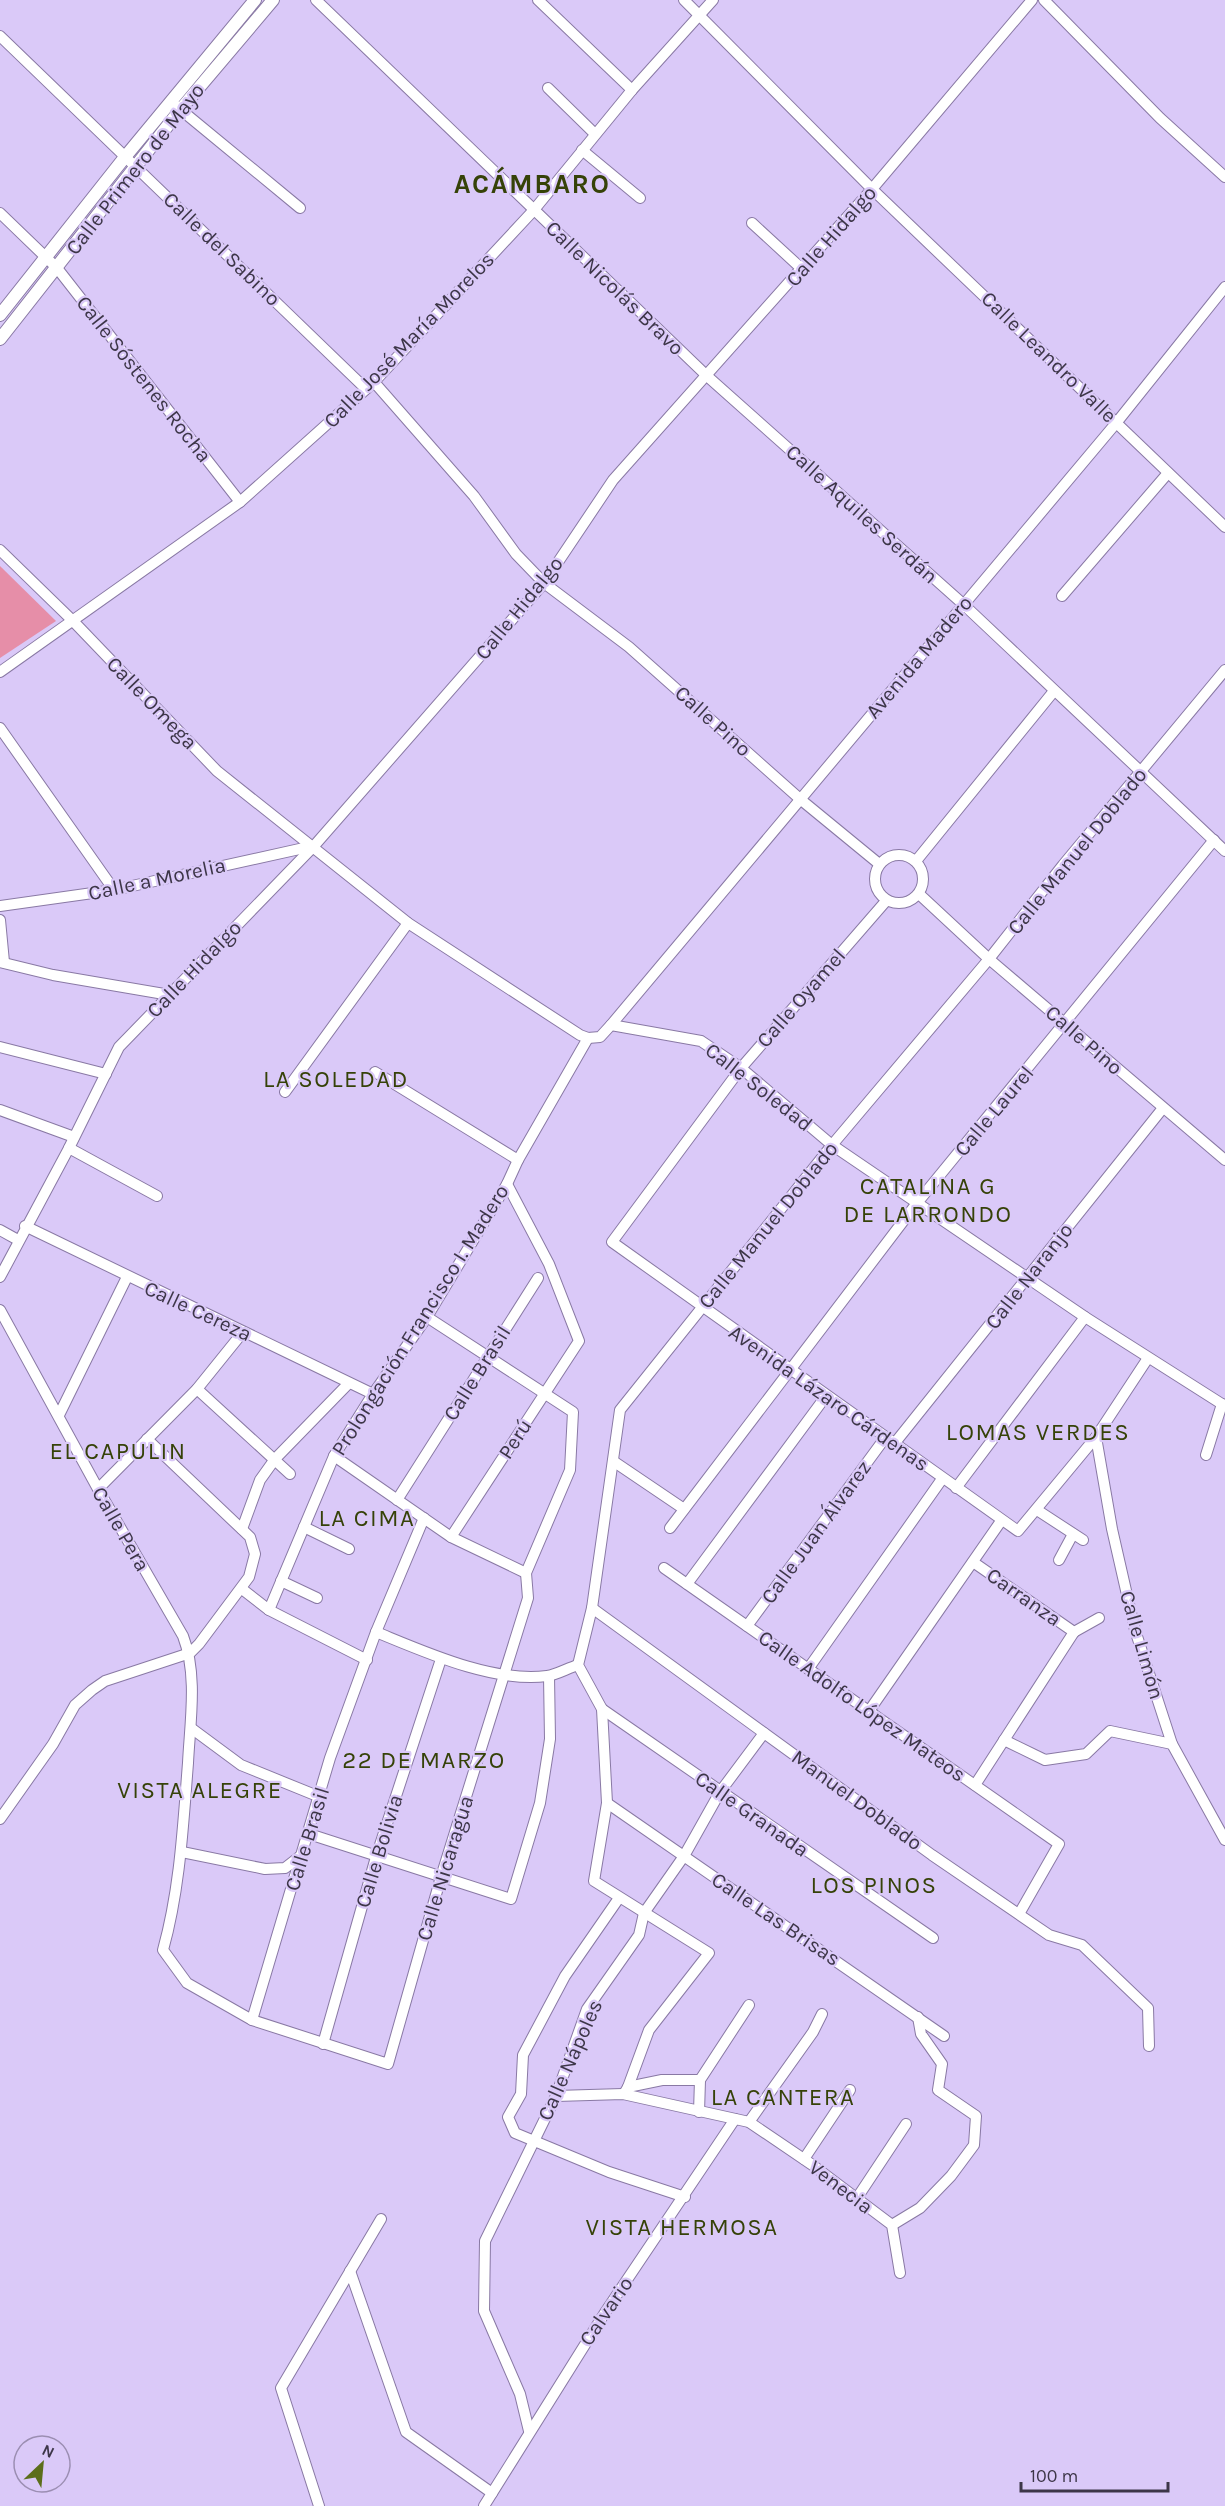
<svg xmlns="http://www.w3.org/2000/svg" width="1225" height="2506" viewBox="0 0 1225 2506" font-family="Karla,sans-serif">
  <rect width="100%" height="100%" fill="#dac9f8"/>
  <polygon fill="#e68ea8" points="0,566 56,621 0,658"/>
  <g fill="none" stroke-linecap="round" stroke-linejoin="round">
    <g stroke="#8979a4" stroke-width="12">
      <g id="minor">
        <polyline points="316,0 707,376 963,604 1225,851"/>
        <polyline points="538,0 632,90"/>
        <polyline points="684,0 872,189 1225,527"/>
        <polyline points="1044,0 1160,118 1225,177"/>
        <polyline points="0,36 366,389"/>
        <polyline points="548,88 595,134"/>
        <polyline points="175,105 300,208"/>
        <polyline points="582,150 640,198"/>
        <polyline points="0,213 57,268 240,502"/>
        <polyline points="752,223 802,269"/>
        <polyline points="374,382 474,496 516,554 544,583 629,647 800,799 878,863"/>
        <polyline points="0,550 74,622 217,771 408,923 580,1035 588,1038 600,1037 611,1025 701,1041 741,1068 832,1145 1085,1317 1225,1406"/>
        <polyline points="1062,596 1168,473"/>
        <polyline points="0,672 240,502 374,382 533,211 632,90 713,0"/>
        <polyline points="0,728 114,890"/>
        <circle cx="899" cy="879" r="24"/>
        <polyline points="916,861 1054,691"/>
        <polyline points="919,894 989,959 1225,1160"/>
        <polyline points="886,901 741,1068 612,1242 1018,1531 1096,1437 1148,1358"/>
        <polyline points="0,906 114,890 313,846"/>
        <polyline points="0,920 4,962"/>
        <polyline points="0,962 53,975 170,995"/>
        <polyline points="611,1025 1117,422 1225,287"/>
        <polyline points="0,1047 106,1074"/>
        <polyline points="375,1072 518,1160"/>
        <polyline points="285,1092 408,923"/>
        <polyline points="0,1110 74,1137"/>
        <polyline points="69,1148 157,1196"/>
        <polyline points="25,1226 373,1394"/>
        <polyline points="0,1230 18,1240"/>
        <polyline points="0,1277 69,1148 119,1047 314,846 544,583 613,480 872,189 1032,0"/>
        <path d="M0,1310L98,1489L183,1636C198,1675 190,1722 188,1763C183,1826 180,1889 163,1950L187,1983L252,2020L388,2064L441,1877L528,1598L526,1573L570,1470L573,1412L427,1317"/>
        <polyline points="197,1389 290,1474"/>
        <polyline points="59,1415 127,1277"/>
        <polyline points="1096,1437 1112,1529 1135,1630 1172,1744 1225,1840"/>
        <polyline points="894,1444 1163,1108"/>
        <polyline points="1206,1455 1222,1404"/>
        <polyline points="334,1456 451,1537 526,1573"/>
        <polyline points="613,1461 684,1509"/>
        <polyline points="956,1488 1085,1317"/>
        <polyline points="98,1489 197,1389 243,1332"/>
        <polyline points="397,1500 538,1278"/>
        <polyline points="1037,1510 1083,1540"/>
        <polyline points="304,1527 349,1549"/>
        <polyline points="670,1528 917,1203 1214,840"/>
        <polyline points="242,1529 260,1480 275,1459 349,1383"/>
        <polyline points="451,1537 579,1341 549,1264 507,1184"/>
        <polyline points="1059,1560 1073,1534"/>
        <polyline points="973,1562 1074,1632"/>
        <polyline points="664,1568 1059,1844 1019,1914"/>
        <polyline points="281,1581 317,1598"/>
        <polyline points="687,1584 826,1396"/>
        <polyline points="242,1589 269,1610 367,1660"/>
        <polyline points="592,1608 932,1855 1049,1935 1082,1945 1148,2008 1149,2046"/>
        <polyline points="269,1610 334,1456 373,1394 427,1317 507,1184 518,1160 588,1038"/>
        <polyline points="747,1626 885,1438"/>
        <path d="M376,1632C425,1652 493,1683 547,1676C556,1675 568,1668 578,1665"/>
        <polyline points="1074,1632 1099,1618"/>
        <polyline points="808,1669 942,1479"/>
        <polyline points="602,1709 933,1938"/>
        <polyline points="869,1711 1001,1521"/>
        <polyline points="191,1728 241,1765 320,1797"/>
        <polyline points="1004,1740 1045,1760 1086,1754 1110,1731 1172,1744"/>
        <polyline points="975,1785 1074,1632"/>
        <polyline points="607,1803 944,2036"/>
        <polyline points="0,1819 53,1744 75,1705 92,1690 105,1681 190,1653 199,1644 249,1577 255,1554 250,1537 147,1439"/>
        <polyline points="309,1834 511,1899 540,1803 550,1739 549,1676"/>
        <polyline points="182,1852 265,1869 285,1868 303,1854"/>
        <polyline points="619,1898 565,1976 523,2055 521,2094 508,2117 515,2133 609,2172 685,2197"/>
        <polyline points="252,2020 330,1758 376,1632 424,1518"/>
        <polyline points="323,2044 376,1857 441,1659"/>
        <polyline points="628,2087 649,2030 709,1953 594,1881 607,1803 602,1709 578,1665 592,1608 620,1410 832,1145 989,959 1063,865 1225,670"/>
        <polyline points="625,2092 628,2087 662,2080 700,2080"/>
        <polyline points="556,2096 623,2094 749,2122 811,2164 892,2225 900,2273"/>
        <polyline points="699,2112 700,2080 749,2005"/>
        <polyline points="749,2122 813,2032 822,2014"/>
        <polyline points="804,2159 850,2090"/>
        <polyline points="857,2198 906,2124"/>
        <polyline points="892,2225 920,2208 951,2176 974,2145 976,2116 938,2090 942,2064 921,2034 918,2017"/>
        <polyline points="350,2271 406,2432 492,2493"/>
        <polyline points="529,2431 520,2394 484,2311 485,2241 556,2096 587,2009 639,1935 644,1913 684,1856 720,1792 764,1733"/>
        <polyline points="319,2506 281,2388 381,2219"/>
        <polyline points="484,2506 606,2311 735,2119"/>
      </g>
    </g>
    <g stroke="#8979a4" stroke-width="14">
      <g id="major">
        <polyline points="0,315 125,157 255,0"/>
        <polyline points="0,339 180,110 273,0"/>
      </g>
    </g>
    <use href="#minor" stroke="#fff" stroke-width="10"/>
    <use href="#major" stroke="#fff" stroke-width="12"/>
  </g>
  <g text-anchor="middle" stroke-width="4.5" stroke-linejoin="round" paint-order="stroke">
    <g font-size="21" fill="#3d3648" stroke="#dac9f8">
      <text transform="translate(135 169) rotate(-52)" y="7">Calle Primero de Mayo</text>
      <text transform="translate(831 236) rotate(-49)" y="7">Calle Hidalgo</text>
      <text transform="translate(222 249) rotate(44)" y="7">Calle del Sabino</text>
      <text transform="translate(615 288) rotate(44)" y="7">Calle Nicolás Bravo</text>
      <text transform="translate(409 340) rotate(-46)" y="7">Calle José María Morelos</text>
      <text transform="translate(1049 357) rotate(44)" y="7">Calle Leandro Valle</text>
      <text transform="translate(144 379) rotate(52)" y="7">Calle Sóstenes Rocha</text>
      <text transform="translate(862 514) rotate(42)" y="7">Calle Aquiles Serdán</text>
      <text transform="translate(519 608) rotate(-51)" y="7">Calle Hidalgo</text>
      <text transform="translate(919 657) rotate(-50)" y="7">Avenida Madero</text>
      <text transform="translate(152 703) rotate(46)" y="7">Calle Omega</text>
      <text transform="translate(713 721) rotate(42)" y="7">Calle Pino</text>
      <text transform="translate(1077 851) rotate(-51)" y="7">Calle Manuel Doblado</text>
      <text transform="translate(157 879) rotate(-12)" y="7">Calle a Morelia</text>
      <text transform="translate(194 969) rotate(-46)" y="7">Calle Hidalgo</text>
      <text transform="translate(801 998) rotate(-49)" y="7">Calle Oyamel</text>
      <text transform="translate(1084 1040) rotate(41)" y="7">Calle Pino</text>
      <text transform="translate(759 1087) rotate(38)" y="7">Calle Soledad</text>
      <text transform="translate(994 1111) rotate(-50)" y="7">Calle Laurel</text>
      <text transform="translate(768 1225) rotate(-51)" y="7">Calle Manuel Doblado</text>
      <text transform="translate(1029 1276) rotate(-52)" y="7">Calle Naranjo</text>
      <text transform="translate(198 1311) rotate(25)" y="7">Calle Cereza</text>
      <text transform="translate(420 1320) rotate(-58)" y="7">Prolongación Francisco I. Madero</text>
      <text transform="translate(477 1373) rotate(-58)" y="7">Calle Brasil</text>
      <text transform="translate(829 1398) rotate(35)" y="7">Avenida Lázaro Cárdenas</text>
      <text transform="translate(515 1439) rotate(-57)" y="7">Perú</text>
      <text transform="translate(121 1529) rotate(60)" y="7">Calle Pera</text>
      <text transform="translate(816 1532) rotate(-54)" y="7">Calle Juan Álvarez</text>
      <text transform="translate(1024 1597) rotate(35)" y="7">Carranza</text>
      <text transform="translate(1142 1645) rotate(74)" y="7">Calle Limón</text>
      <text transform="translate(862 1706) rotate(35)" y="7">Calle Adolfo López Mateos</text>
      <text transform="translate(857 1800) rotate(36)" y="7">Manuel Doblado</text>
      <text transform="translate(752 1814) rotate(35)" y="7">Calle Granada</text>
      <text transform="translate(307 1839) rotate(-73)" y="7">Calle Brasil</text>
      <text transform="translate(379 1851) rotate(-73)" y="7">Calle Bolivia</text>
      <text transform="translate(445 1868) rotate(-73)" y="7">Calle Nicaragua</text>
      <text transform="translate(776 1919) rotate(34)" y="7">Calle Las Brisas</text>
      <text transform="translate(570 2060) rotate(-66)" y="7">Calle Nápoles</text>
      <text transform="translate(841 2187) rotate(37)" y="7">Venecia</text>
      <text transform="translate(606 2311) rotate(-56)" y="7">Calvario</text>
    </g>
    <g font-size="24" letter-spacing="1.5" fill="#364208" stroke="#dac9f8">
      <text x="336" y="1087">LA SOLEDAD</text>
      <text x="928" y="1194">CATALINA G<tspan x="928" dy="28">DE LARRONDO</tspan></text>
      <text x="1038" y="1440">LOMAS VERDES</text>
      <text x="118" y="1459">EL CAPULIN</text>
      <text x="367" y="1526">LA CIMA</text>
      <text x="424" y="1768">22 DE MARZO</text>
      <text x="200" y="1798">VISTA ALEGRE</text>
      <text x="874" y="1893">LOS PINOS</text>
      <text x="783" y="2105">LA CANTERA</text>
      <text x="682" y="2235">VISTA HERMOSA</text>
    </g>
    <g font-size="27" font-weight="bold" letter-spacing="1.5" fill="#364208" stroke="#dac9f8">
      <text x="532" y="193">ACÁMBARO</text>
    </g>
  </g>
  <g transform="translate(42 2464) rotate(26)"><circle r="28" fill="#dac9f8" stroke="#9b8eb2" stroke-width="1.5"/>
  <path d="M0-4.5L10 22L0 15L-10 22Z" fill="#5c6e1b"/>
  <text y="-9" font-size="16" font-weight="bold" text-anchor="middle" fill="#3d3648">N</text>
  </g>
  <path d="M1021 2482v9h147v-9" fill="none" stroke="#3d3648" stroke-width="3"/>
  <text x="1030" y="2482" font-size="18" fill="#3d3648" stroke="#dac9f8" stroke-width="4.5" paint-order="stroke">100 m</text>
</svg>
